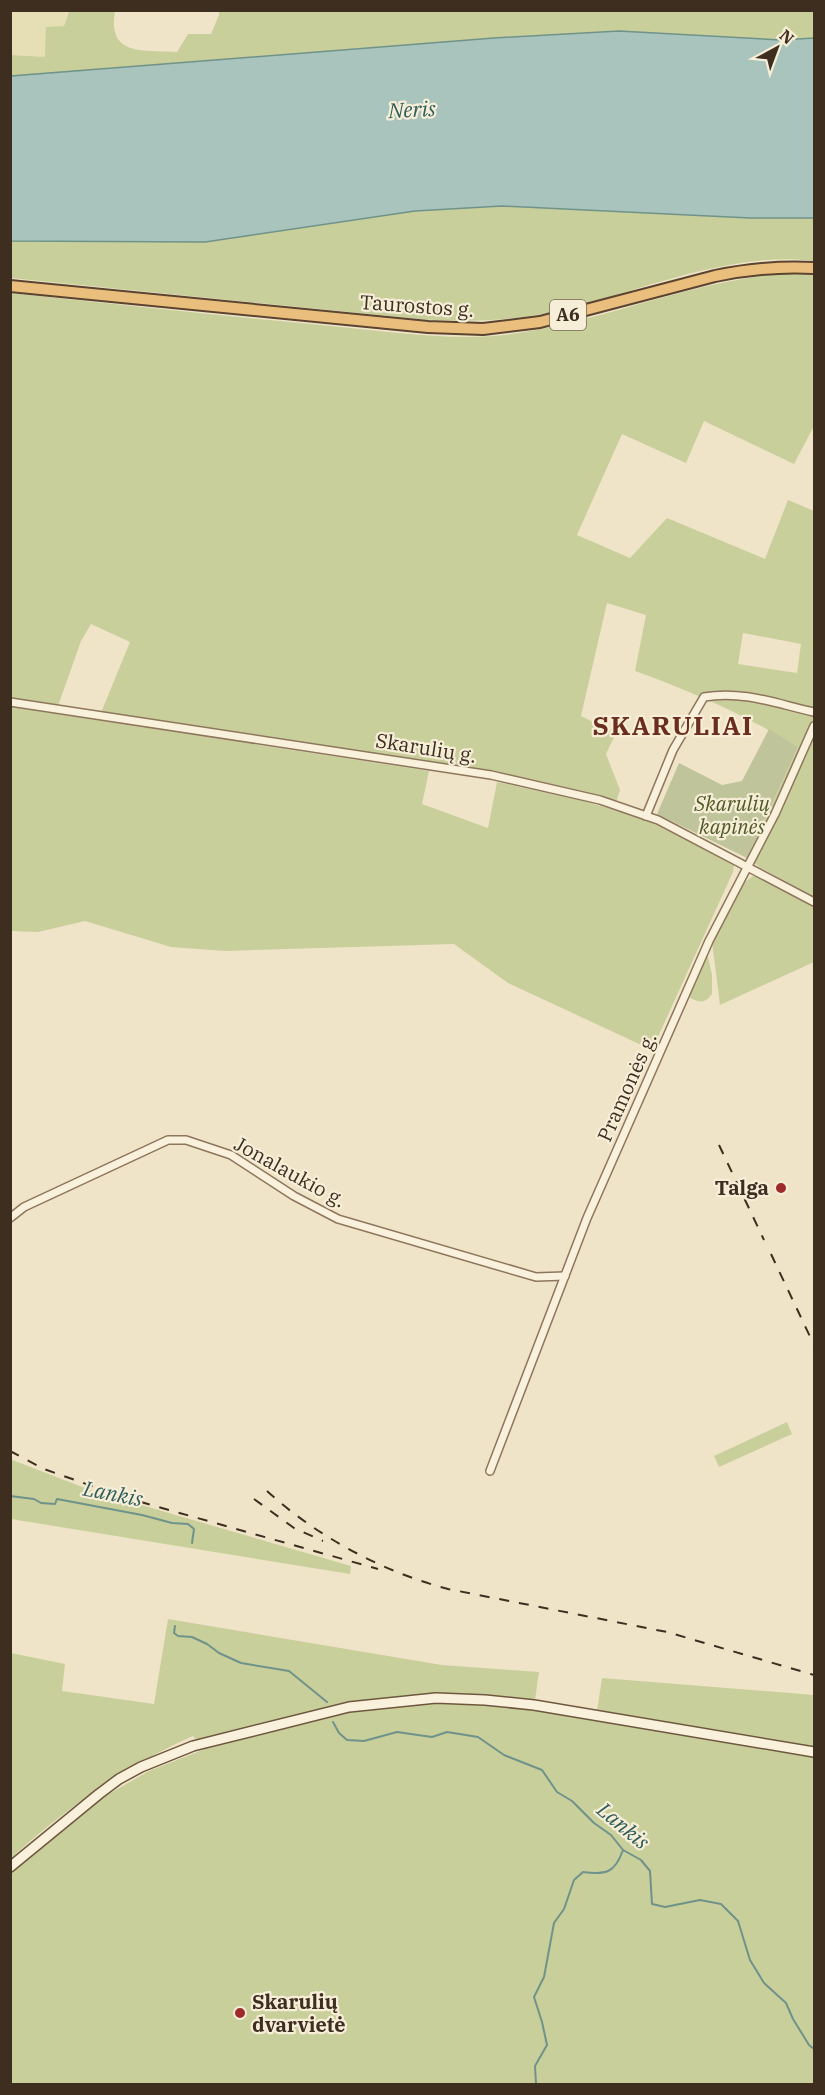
<svg xmlns="http://www.w3.org/2000/svg" width="825" height="2095" viewBox="0 0 825 2095" font-family="'IBM Plex Serif',serif">
  <rect width="100%" height="100%" fill="#f0e4c8"/>
  <polygon fill="#e6deb5" points="68,10 64,26 45,57 11,55 10,11"/>
  <g fill="#c9cf9b" fill-rule="evenodd">
    <path d="M69,11H115C107,57 144,50 177,52L188,34H211L219,15V11H814V38L782,40L619,31L185,62L11,76V55L45,57L46,27L64,26Z"/>
    <path d="M502,206L750,218H814V261C733,251 645,289 566,309C513,322 461,323 408,318L11,278V241L205,242L415,211Z"/>
    <path d="M782,274L814,275V426L794,464L704,421L686,463L622,434L577,535L630,558L667,518L765,559L788,500L814,511V897L761,868L747,858L798,747C747,716 691,691 635,671L646,615L607,603L581,716L616,733L606,754L620,790L616,802L573,790L100,715L130,642L91,624L81,641L58,706L11,698L10,293C117,304 224,316 331,326C384,331 442,340 494,336C592,327 683,282 782,274ZM743,633L801,644L797,673L738,664Z"/>
    <polygon points="10,707 429,771 422,804 488,828 497,782 584,801 644,819 730,862 734,866 733,872 652,1050 508,983 454,944 225,951 171,947 85,921 38,932 11,931"/>
    <polygon points="753,876 766,880 814,908 814,962 720,1005 712,942 742,884"/>
    <path d="M706,956L708,957L712,975V994C705,1004 699,1003 689,997V994Z"/>
    <polygon points="787,1422 792,1434 719,1467 714,1456"/>
    <polygon points="10,1459 90,1490 351,1566 350,1574 11,1519"/>
    <path d="M168,1619L442,1665L539,1672L535,1700L597,1711L602,1678L814,1695V2084H11V1872L107,1795L149,1771L205,1749L193,1736C122,1768 69,1806 11,1858V1653L65,1664L62,1691L154,1704Z"/>
  </g>
  <polygon fill="#bfc49a" points="769,729 798,747 747,858 657,814 679,763 722,785 742,781"/>
  <polygon fill="#a9c4bc" stroke="#6f938a" stroke-width="1.5" points="619,31 782,40 814,38 814,218 750,218 502,206 415,211 205,242 11,241 11,76 494,38"/>
  <g fill="none" stroke-linecap="round" stroke-linejoin="round">
    <g stroke="#6f938a" stroke-width="2">
      <polyline points="10,1496 34,1499 41,1503 55,1504 57,1499 142,1515 172,1523 188,1524 194,1529 192,1543"/>
      <polyline points="175,1626 174,1633 178,1636 192,1637 207,1644 219,1653 241,1663 289,1671 327,1702"/>
      <polyline points="333,1722 339,1733 347,1740 364,1741 397,1732 432,1737 447,1732 478,1737 504,1755 542,1770 557,1792 572,1801 594,1823 611,1835 623,1850 641,1860 650,1871 652,1904 665,1907 700,1900 721,1904 738,1921 750,1960 764,1983 786,2003 793,2019 809,2045 814,2049"/>
      <path d="M536,2084L535,2066L547,2045L542,2022L534,1997L544,1977L554,1923L564,1909L574,1880L583,1872C606,1875 615,1873 623,1850"/>
    </g>
    <g stroke="#8d765c" stroke-width="10">
      <g id="minor">
        <polyline points="10,702 491,775 600,800 658,820 814,902"/>
        <path d="M646,816L673,750L704,697C743,690 777,704 814,712"/>
        <polyline points="10,1218 24,1207 168,1140 186,1140 231,1155 294,1196 338,1219 536,1277 565,1276"/>
        <polyline points="490,1471 587,1218 709,941 775,814 814,726"/>
      </g>
    </g>
    <g stroke="#6f573f" stroke-width="12">
      <polyline id="secondary" points="10,1867 99,1794 119,1779 141,1767 193,1746 349,1707 436,1698 485,1700 534,1705 814,1752"/>
    </g>
    <g stroke="#5b4430" stroke-width="14">
      <path id="trunk" d="M10,286L428,327L483,329L540,322L715,276C749,269 780,266 814,268"/>
    </g>
    <use href="#minor" stroke="#faf1dc" stroke-width="7"/>
    <use href="#secondary" stroke="#faf1dc" stroke-width="9"/>
    <use href="#trunk" stroke="#eabe7c" stroke-width="10"/>
    <g stroke="#3d2e20" stroke-width="2" stroke-dasharray="10 10" stroke-linecap="butt">
      <polyline points="719,1145 764,1240"/>
      <polyline points="771,1254 814,1345"/>
      <polyline points="10,1451 44,1469 123,1497 378,1569"/>
      <path d="M267,1491C316,1536 383,1572 448,1589L667,1632L814,1675"/>
      <polyline points="254,1499 294,1528 323,1541"/>
    </g>
  </g>
  <g fill="#9e2a2b" stroke="#f7eed8" stroke-width="2">
    <circle cx="781" cy="1188" r="6"/>
    <circle cx="240" cy="2013" r="6"/>
  </g>
  <g text-anchor="middle" stroke-width="4.5" stroke-linejoin="round" paint-order="stroke">
    <rect fill="#f7eed8" stroke="#756857" stroke-width="1.5" x="550" y="300" width="36" height="30" rx="4.5"/>
    <g font-size="18" font-weight="bold" fill="#3d2e20">
      <text x="568" y="321">A6</text>
    </g>
    <g font-size="20" fill="#3d2e20" stroke="#f7eed8">
      <text transform="translate(417 306) rotate(4)" y="7">Taurostos g.</text>
      <text transform="translate(426 748) rotate(9)" y="7">Skarulių g.</text>
      <text transform="translate(627 1087) rotate(-66)" y="7">Pramonės g.</text>
      <text transform="translate(290 1172) rotate(29)" y="7">Jonalaukio g.</text>
    </g>
    <g font-size="20" font-style="italic" fill="#4d5a26" stroke="#f7eed8">
      <text x="732" y="811">Skarulių<tspan x="732" dy="23">kapinės</tspan></text>
    </g>
    <g font-size="20" font-weight="bold" fill="#3d2e20" stroke="#f7eed8" text-anchor="end">
      <text x="769" y="1195">Talga</text>
      <text x="252" y="2009" text-anchor="start">Skarulių<tspan x="252" dy="23">dvarvietė</tspan></text>
    </g>
    <g font-size="21" font-style="italic" fill="#2f5d5a" stroke="#f7eed8">
      <text transform="translate(412 110) rotate(-3)" y="7">Neris</text>
      <text transform="translate(113 1494) rotate(11)" y="7">Lankis</text>
      <text transform="translate(623 1826) rotate(40)" y="7">Lankis</text>
    </g>
    <g font-size="26" font-weight="bold" letter-spacing="1.5" fill="#6b2e1e" stroke="#f7eed8">
      <text x="673" y="735">SKARULIAI</text>
    </g>
  </g>
  <rect width="825" height="2095" fill="none" stroke="#3d2e20" stroke-width="24"/>
  <g transform="translate(777 48) rotate(41)" stroke="#f7eed8" stroke-width="4.5" paint-order="stroke">
  <path d="M0-4.5L10 22L0 15L-10 22Z" fill="#3d2e20"/>
  <text y="-9" font-size="16" font-weight="bold" text-anchor="middle" fill="#3d2e20">N</text>
  </g>
</svg>
